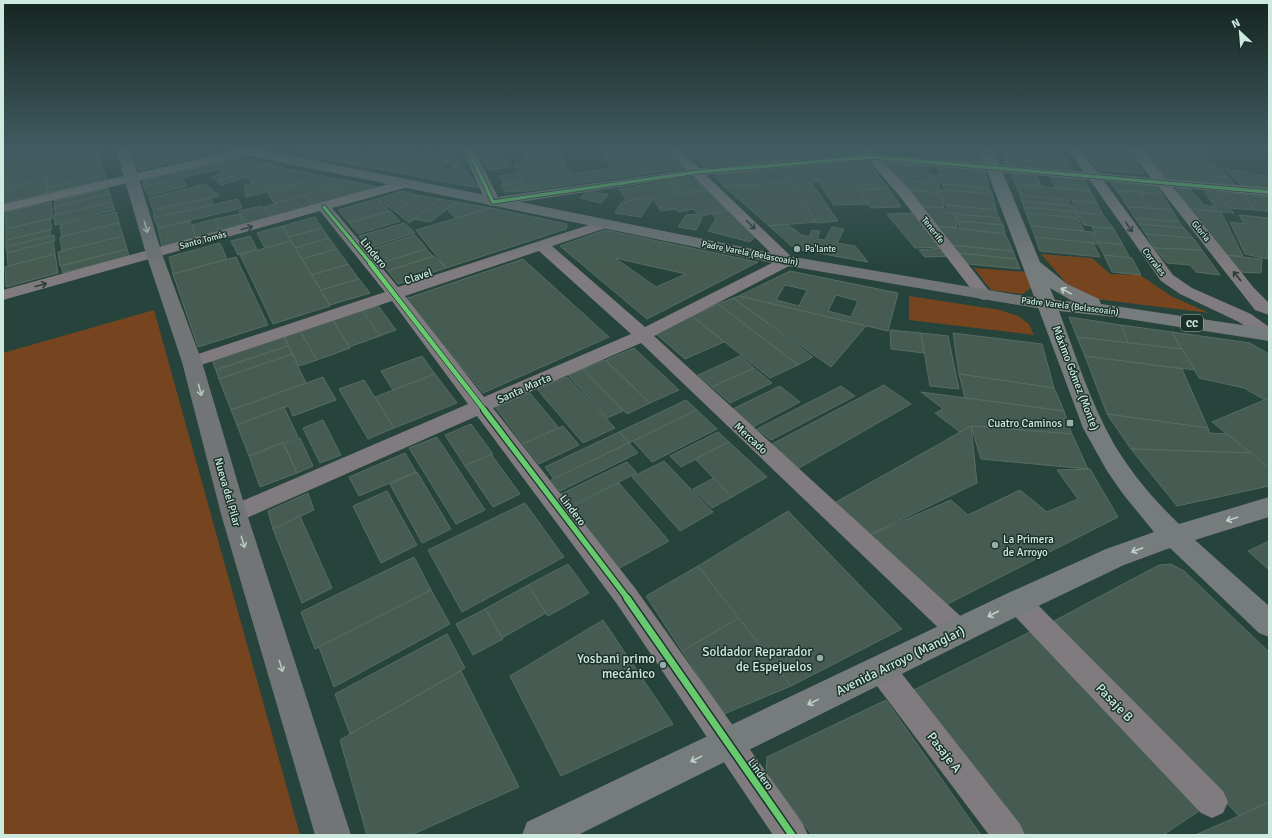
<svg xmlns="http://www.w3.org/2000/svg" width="1272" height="838" viewBox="0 0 1272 838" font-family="Signika,sans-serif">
  <rect width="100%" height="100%" fill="#26443c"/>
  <g fill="#76451f">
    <polygon points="1041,254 1092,258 1110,274 1140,275 1171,296 1209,313 1096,299 1067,284"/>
    <polygon points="974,268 1026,272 1033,286 1023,294 991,290"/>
    <polygon points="909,296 1000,310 1018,316 1029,324 1034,335 909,320"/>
    <polygon points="154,310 300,835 3,835 3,353"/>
  </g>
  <g fill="#465c52" stroke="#576d63" fill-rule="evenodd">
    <polygon points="3,149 15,149 15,158 3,160"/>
    <polygon points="15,149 45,149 45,152 15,158"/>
    <polygon points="49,149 73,149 44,154 45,150"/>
    <polygon points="73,149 97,149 98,152 46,162 44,154"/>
    <polygon points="134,149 208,149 215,151 209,155 139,170"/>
    <polygon points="300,149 340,149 371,154 377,149 392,149 390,151 400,152 403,149 418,149 412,155 421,156 429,150 435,157 427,165 467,172 479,188 301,155"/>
    <polygon points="456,149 458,154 435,157 432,153"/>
    <polygon points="477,149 501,149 503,153 480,156"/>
    <polygon points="506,149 558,149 562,157 527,162 520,150 507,151"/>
    <polygon points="599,149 619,149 643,174 575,184 570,174 612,168"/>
    <polygon points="648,149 664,149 670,153 630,160 622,153"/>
    <polygon points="685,149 732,149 733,150 692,156"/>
    <polygon points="746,149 754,162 739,163 732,149"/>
    <polygon points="746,149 767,149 775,161 754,162"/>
    <polygon points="767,149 779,149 787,160 775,161"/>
    <polygon points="779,149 795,149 802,158 787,160"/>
    <polygon points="796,149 818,149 824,157 802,158"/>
    <polygon points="822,149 838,149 843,155 828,156"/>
    <polygon points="842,149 858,149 862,154 846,155"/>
    <polygon points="872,149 897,149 899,157 878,155"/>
    <polygon points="913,149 977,149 980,155 913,150"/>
    <polygon points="1001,149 1063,154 1066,159 1002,154"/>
    <polygon points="1007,149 1061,149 1063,154"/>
    <polygon points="1083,149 1132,153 1144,174 1098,170"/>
    <polygon points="1085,149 1129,149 1132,153"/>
    <polygon points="1142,149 1203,149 1210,158 1144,152"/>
    <polygon points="733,150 739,163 704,166 692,156"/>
    <polygon points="909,150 944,152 947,160 911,158"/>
    <polygon points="45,152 46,161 3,169 3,160"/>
    <polygon points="98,152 99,157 46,168 46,162"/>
    <polygon points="944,152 980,155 983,163 947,160"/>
    <polygon points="1144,152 1209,157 1217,168 1151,161"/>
    <polygon points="503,153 507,161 485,163 480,156"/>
    <polygon points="670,153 685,168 643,174 630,160"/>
    <polygon points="1002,154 1066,159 1068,164 1004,159"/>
    <polygon points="99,157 102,166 47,177 46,168"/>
    <polygon points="240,157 253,161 198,174 195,168"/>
    <polygon points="457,157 465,170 453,167 448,164 436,167 431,160"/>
    <polygon points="562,157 575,184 527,191 514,164"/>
    <polygon points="1004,159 1068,164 1073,172 1007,167"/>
    <polygon points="46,161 46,170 3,179 3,169"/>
    <polygon points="253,161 261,163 222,174 218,170"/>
    <polygon points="507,161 511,167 488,170 485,163"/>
    <polygon points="1151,161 1221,168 1229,178 1157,171"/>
    <polygon points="884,162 911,164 912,181 899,180"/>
    <polygon points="261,163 270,164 217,181 211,177"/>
    <polygon points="869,163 888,188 860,190 843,165"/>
    <polygon points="270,164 278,167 221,185 217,181"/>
    <polygon points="911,164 927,165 930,183 912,181"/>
    <polygon points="843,165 868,204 834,205 809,167"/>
    <polygon points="102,166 105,175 47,187 47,177"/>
    <polygon points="937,166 984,170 987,179 939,175"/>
    <polygon points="278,167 293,170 253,183 245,177"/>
    <polygon points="809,167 818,181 811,182 838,221 816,223 784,170"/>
    <polygon points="195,168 198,174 144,187 142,180"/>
    <polygon points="1225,168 1269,177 1269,190 1242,187"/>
    <polygon points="46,170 47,179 3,188 3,179"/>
    <polygon points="293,170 327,177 246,197 244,186"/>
    <polygon points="784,170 791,182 725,187 715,177 718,174"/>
    <polygon points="1157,171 1212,176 1219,186 1163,181"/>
    <polygon points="1011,172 1036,174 1041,186 1015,184"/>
    <polygon points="518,173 522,182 504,184 500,176"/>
    <polygon points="929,174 987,179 989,188 930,183"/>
    <polygon points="105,175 107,181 47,193 47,187"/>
    <polygon points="1050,176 1084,179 1090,191 1055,187"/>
    <polygon points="1212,176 1230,178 1237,187 1219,186"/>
    <polygon points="327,177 356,182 274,203 267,191"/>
    <polygon points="182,178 187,186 148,196 144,187"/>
    <polygon points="693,178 706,190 680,193 670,181"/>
    <polygon points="47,179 47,193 3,203 3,188"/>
    <polygon points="899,180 938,183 941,193 908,190"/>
    <polygon points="670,181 680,193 627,201 619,189"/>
    <polygon points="356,182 377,187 338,198 330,188"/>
    <polygon points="522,182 527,191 505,192 501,185"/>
    <polygon points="791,182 816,222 769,226 725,187"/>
    <polygon points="1110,182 1136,184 1139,192 1117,191"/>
    <polygon points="205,184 220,196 153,210 149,198"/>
    <polygon points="943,184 989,188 992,194 944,190"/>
    <polygon points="1015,184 1090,191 1097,203 1020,195"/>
    <polygon points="1136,184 1156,186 1162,194 1139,192"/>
    <polygon points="108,188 110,194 55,207 54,201"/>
    <polygon points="330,188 338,198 312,205 304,195"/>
    <polygon points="888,188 901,207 871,208 860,190"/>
    <polygon points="1176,188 1190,189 1204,205 1215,207 1204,191 1215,192 1234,213 1190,209"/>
    <polygon points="706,190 727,210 702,216 693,209 679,212 675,209 661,211 653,199"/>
    <polygon points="908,190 941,193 944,208 920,206"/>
    <polygon points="940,190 992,194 996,210 944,205"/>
    <polygon points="402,191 417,195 396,212 377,199"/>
    <polygon points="588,191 608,195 601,203 580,198"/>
    <polygon points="1117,191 1139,192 1150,208 1128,207"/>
    <polygon points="1139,192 1162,194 1172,210 1150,208"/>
    <polygon points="1215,192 1243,194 1254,210 1230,208"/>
    <polygon points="110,194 112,202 56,215 54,207"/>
    <polygon points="1243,194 1269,197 1269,211 1254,210"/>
    <polygon points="304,195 312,205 295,210 287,200"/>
    <polygon points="417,195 440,199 409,223 396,212"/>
    <polygon points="1020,195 1068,200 1071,206 1022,201"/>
    <polygon points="651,197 653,199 641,217 615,213 622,202"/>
    <polygon points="211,198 213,205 154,218 153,210"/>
    <polygon points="238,199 242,208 158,228 154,218"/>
    <polygon points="377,199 389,211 349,223 338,210"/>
    <polygon points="440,199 457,202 430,222 414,219"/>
    <polygon points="287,200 295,210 271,217 264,207"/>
    <polygon points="1072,200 1097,203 1103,215 1077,212"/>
    <polygon points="1022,201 1073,206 1076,212 1024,207"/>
    <polygon points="51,202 53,218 6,229 5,212"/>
    <polygon points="112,202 115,210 55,225 54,215"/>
    <polygon points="457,202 491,208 455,218 447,209"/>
    <polygon points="946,205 996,210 999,218 948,214"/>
    <polygon points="262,206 271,217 244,224 239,211"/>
    <polygon points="920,206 944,208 946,213 956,214 957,228 935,226"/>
    <polygon points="1024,207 1076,212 1079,218 1026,213"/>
    <polygon points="1128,207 1172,210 1179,222 1135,218"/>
    <polygon points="491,208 567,224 566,229 446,268 416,230"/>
    <polygon points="1190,209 1221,212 1243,256 1224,255"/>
    <polygon points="727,210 756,235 750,242 708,231 716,219 712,214"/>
    <polygon points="390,211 400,221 358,234 349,223"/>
    <polygon points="116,212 119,223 62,237 60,225"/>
    <polygon points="1077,212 1103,215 1114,229 1084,225"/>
    <polygon points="916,213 942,247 915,248 887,214"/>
    <polygon points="1026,213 1078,218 1084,231 1031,226"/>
    <polygon points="239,214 244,224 220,232 215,219"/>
    <polygon points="699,214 702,218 696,230 678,227 686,215"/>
    <polygon points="956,214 999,218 1003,225 957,221"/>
    <polygon points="1239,215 1269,218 1268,259 1245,254 1230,222 1244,224"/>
    <polygon points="315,217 322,228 289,237 283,226"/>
    <polygon points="1135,218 1179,222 1184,228 1139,224"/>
    <polygon points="50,219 52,229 6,240 6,229"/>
    <polygon points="215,219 220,232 196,238 192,225"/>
    <polygon points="190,221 196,238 162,247 158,228"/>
    <polygon points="958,221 1003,225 1005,234 960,229"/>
    <polygon points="119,223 123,236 62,251 60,237"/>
    <polygon points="404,223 415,233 369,248 359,236"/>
    <polygon points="787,224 802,235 809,237 812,230 820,231 817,239 825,240 832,227 844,229 837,243 855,246 868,262 795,249 769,226"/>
    <polygon points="1139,224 1184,228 1193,238 1146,234"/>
    <polygon points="283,226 291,241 265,248 257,233"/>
    <polygon points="935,226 1005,234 1013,251 949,245"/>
    <polygon points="1031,226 1093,232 1098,244 1035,237"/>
    <polygon points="1092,227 1114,229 1123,245 1099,242"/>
    <polygon points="322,228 329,238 295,248 289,237"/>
    <polygon points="50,230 51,236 6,247 6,240"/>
    <path d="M605,230L758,262L647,319L560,246ZM615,258L686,274L656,287Z"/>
    <polygon points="1146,234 1193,238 1202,250 1154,248"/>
    <polygon points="54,235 55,241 7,253 6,247"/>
    <polygon points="415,235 427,249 381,263 369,250"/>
    <polygon points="123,236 127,249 60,266 58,252"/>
    <polygon points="250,236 257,249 238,255 231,241"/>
    <polygon points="1035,237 1093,243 1100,257 1040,251"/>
    <polygon points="329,238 337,249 302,259 295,248"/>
    <polygon points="53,241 55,254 8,266 7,253"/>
    <polygon points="291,241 330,306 273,324 240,255"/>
    <polygon points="1097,242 1123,245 1130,258 1104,255"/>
    <polygon points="220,243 227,259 173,274 169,257"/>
    <polygon points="949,245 1013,251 1016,259 958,253"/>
    <polygon points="944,248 951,256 925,257 919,250"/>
    <polygon points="1154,248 1202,250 1220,275 1196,272 1190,265 1167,263"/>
    <polygon points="127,249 129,256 63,273 61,266"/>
    <polygon points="337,249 348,264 312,275 302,259"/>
    <polygon points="426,249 433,256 388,271 381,263"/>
    <polygon points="958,253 1016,259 1020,269 968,264"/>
    <polygon points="55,254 58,273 6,287 5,267"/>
    <polygon points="1104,255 1132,258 1141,275 1112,272"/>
    <polygon points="1224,255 1262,259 1261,273 1237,272"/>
    <polygon points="434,256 446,268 398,284 388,271"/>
    <polygon points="236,257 268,325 198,347 173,274"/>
    <polygon points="523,259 609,337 483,393 405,299"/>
    <polygon points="348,264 359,279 321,290 312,275"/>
    <path d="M790,271L898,293L888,331L739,296ZM785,285L807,290L799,306L776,300ZM836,295L858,301L851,317L828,311Z"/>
    <polygon points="359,279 370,293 330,305 321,290"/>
    <polygon points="739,296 866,326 831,367 733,298"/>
    <polygon points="733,298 813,357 798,365 718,304"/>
    <polygon points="377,304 396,330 379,336 361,309"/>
    <polygon points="718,304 798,365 770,378 692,316"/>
    <polygon points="361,309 380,336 349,347 332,319"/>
    <polygon points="692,316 724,342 685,359 655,333"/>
    <polygon points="1069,317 1121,325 1128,343 1077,337"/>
    <polygon points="332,319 350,348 317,360 300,331"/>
    <polygon points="1121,325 1172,332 1182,349 1128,343"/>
    <polygon points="890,330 921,333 924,353 891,349"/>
    <polygon points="300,331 317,360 299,366 284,336"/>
    <polygon points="1172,332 1250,343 1269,354 1269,398 1265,400 1244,388 1199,378"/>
    <polygon points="921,333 948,336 959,389 930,386"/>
    <polygon points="953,333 1042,344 1054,388 959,374"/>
    <polygon points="284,336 288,346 216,370 212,360"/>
    <polygon points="1077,337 1182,349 1195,370 1085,356"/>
    <polygon points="288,346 292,354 219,379 216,370"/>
    <polygon points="634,348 679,390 650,403 606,360"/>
    <polygon points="292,354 306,383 231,410 219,379"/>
    <polygon points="422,356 435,374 393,390 381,371"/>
    <polygon points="740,356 754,368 712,387 698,375"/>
    <polygon points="1085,356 1182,369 1208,428 1107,414"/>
    <polygon points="605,360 650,403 627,414 583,369"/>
    <polygon points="754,368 772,383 730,403 712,387"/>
    <polygon points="583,369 623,411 607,418 568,375"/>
    <polygon points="435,374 457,403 394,428 375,397"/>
    <polygon points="959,374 1054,388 1064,411 965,398"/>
    <polygon points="323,377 336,400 293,416 289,406 237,425 231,410"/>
    <polygon points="567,377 615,428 583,443 537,389"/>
    <polygon points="364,380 394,428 368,439 339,389"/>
    <polygon points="884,385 911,404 799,468 772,444"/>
    <polygon points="780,386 800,402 753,427 733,409"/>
    <polygon points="841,386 855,396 771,440 757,429"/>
    <polygon points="921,392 1064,411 1072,434 971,426 960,432 935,413 943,409"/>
    <polygon points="530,393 559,428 523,444 495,407"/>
    <polygon points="1269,398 1269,468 1212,422"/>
    <polygon points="686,400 697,410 629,443 619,432"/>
    <polygon points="284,407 298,437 249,456 237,425"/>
    <polygon points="697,410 717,429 652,462 633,441"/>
    <polygon points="1107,414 1208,428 1209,433 1227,434 1251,453 1131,449"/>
    <polygon points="323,420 341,455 320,463 303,428"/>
    <polygon points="471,424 493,454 465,466 445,435"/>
    <polygon points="563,426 579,445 539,464 523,444"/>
    <polygon points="971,426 1072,434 1088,469 981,459"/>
    <polygon points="971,426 977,483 863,538 829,506"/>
    <polygon points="619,432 629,443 554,479 545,467"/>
    <polygon points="718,432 729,442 681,467 670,456"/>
    <polygon points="437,437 485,510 456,524 409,448"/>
    <polygon points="300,438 313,466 297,473 284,444"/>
    <polygon points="729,442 767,477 732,497 695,459"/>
    <polygon points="283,443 297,473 260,487 249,456"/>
    <polygon points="629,443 638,453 560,491 551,480"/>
    <polygon points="1131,449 1251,453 1269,468 1269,486 1177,506"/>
    <polygon points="405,453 416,472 359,496 349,477"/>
    <polygon points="491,454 520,494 493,507 465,466"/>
    <polygon points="664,461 713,512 680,531 632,477"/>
    <polygon points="627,462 637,473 570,506 561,494"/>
    <polygon points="1090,469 1118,517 936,610 863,538 951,500 968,515 1020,490 1047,512 1078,499 1057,470"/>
    <polygon points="417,472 451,529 422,543 390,484"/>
    <polygon points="714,478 732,497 712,508 693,489"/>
    <polygon points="619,483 669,541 618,569 571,507"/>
    <polygon points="387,491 417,545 381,563 353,506"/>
    <polygon points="308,493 314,510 273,529 268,511"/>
    <polygon points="525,503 564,557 462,612 428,550"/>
    <polygon points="788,511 902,629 791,686 698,566"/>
    <polygon points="300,516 332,588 302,603 273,529"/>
    <polygon points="1269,541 1269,570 1248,551"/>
    <polygon points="414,557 431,590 315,649 301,612"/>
    <polygon points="568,564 589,593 548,616 528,585"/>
    <polygon points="1171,564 1184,571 1269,652 1269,802 1239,816 1054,621 1159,565"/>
    <polygon points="698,566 739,618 682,651 646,596"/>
    <polygon points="528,585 546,613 502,638 485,609"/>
    <polygon points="431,590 450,624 334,687 319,647"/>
    <polygon points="485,609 503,639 473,655 456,624"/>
    <polygon points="739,618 791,686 724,714 682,651"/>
    <polygon points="603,620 673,724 561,776 510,676"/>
    <polygon points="1034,630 1199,811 1163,835 1025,835 912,691"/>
    <polygon points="447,634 465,668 350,734 335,694"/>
    <polygon points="461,671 519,787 411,835 367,835 340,740"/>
    <polygon points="886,700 981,835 812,835 766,773 767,757"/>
    <polygon points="1269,802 1269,835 1195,835 1239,816"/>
  </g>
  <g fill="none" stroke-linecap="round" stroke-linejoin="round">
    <g fill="#7f7b7e" fill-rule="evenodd">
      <polygon points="241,149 263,149 257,153 3,212 3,204"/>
      <path d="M462,149H474L498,197L686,170L666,149H679L699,168L863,154L864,150L868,149L875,154L1084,172L1068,149H1080L1098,173L1151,178L1129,149H1141L1166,179L1269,188V196L1173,187L1254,288L1269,303V315L1255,310L1158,186L1104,181L1173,275L1192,288L1251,314L1269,327V340L1263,339L1239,322L1180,294L1161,281L1090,180L883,162L908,188L990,292L992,295L990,298L984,300L978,298L898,194L869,161L706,175L796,261L793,264L654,336L968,623L972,631L968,639L959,643L950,639L641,343L493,408L635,588L803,824L808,835H773L617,604L477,416L242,520L234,523L226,520L223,514L226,508L468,404L392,301L198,366L192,368L186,366L183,362L186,358L385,292L320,211L3,300V290L403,180L410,184L408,187L332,208L398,287L604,220L609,221L611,224L609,227L552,246L645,327L778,260L693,176L493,206L488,205L486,202ZM539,251L631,334L484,397L405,296Z"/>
      <polygon points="1018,591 1027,594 1223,791 1228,802 1223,813 1212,818 1201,813 1009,610 1005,602 1009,594"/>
      <polygon points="881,656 891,660 1020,824 1025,835 989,835 871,678 867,669 871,660"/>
    </g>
    <g fill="#717576" fill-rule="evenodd">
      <polygon points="116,149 130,149 162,254 202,362 247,514 351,835 315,835 221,514 182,362 146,254"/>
      <polygon points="229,149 257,149 788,256 1048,300 1054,301 1057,305 1054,309 1048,310 788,266 236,153"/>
    </g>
    <path fill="#767b7c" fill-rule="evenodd" d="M979,149H993L1040,262L1067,284L1099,299L1101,304L1269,329V341L1115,317L1059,311C1076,356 1090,402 1114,444C1131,473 1154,500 1179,524L1269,497V517L1195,540L1269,606V637L1259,633L1170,548L1124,565L1028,611L578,835H522L527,822L1008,593L1106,549L1154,532L1123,494L1107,471L1083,428ZM1050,288L1074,302L1055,300Z"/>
    <g stroke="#1b322b" stroke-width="5">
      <g id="cycleway-far3">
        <polyline points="468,149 493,202 697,172 872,157 1269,192"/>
        <polyline points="324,207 371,264"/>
      </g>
    </g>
    <g stroke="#1b322b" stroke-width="6">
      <polyline id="cycleway-far2" points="370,263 485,411"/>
    </g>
    <g stroke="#1b322b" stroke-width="8">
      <polyline id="cycleway-far1" points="484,410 628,599"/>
    </g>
    <g stroke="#1b322b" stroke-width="10">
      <polyline id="cycleway" points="627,598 792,835"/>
    </g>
    <use href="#cycleway-far3" stroke="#67ca6e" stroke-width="3.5"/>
    <use href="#cycleway-far2" stroke="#67ca6e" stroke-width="4.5"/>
    <use href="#cycleway-far1" stroke="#67ca6e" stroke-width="5.5"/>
    <use href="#cycleway" stroke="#67ca6e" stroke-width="7"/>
  </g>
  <defs><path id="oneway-shaft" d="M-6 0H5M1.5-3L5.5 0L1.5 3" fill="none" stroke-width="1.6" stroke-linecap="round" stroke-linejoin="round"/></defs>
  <g stroke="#2a3d37">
    <use href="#oneway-shaft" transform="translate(751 225) rotate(44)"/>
    <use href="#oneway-shaft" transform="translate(1129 227) rotate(55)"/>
    <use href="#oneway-shaft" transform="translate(247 228) rotate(-15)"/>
    <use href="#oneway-shaft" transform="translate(1237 276) rotate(-129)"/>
    <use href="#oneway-shaft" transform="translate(41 285) rotate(-15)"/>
  </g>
  <g stroke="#b2c7c0">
    <use href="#oneway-shaft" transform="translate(146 227) rotate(74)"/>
    <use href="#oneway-shaft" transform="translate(200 390) rotate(75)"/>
    <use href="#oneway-shaft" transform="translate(243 542) rotate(73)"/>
    <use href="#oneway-shaft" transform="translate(281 666) rotate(73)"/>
  </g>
  <g stroke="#bcd4cc">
    <use href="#oneway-shaft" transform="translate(1066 291) rotate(-151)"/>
    <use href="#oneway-shaft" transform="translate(1232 519) rotate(162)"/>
    <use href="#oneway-shaft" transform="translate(1137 550) rotate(160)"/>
    <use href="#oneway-shaft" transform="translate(993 614) rotate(153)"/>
    <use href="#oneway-shaft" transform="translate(813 702) rotate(154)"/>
    <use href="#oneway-shaft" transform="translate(696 759) rotate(154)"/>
  </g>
  <linearGradient id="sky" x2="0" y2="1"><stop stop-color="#152521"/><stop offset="0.56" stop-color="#415c61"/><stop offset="1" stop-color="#415c61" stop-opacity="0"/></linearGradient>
  <rect width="1272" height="266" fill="url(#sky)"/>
  <g fill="#93b0a7" stroke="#1b322b" stroke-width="1.5">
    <circle cx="797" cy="249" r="4"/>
    <rect x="1066" y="419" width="8" height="8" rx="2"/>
    <circle cx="995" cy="545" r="4"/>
    <circle cx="820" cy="658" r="4"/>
    <circle cx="663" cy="665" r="4"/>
  </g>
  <g text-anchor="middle" stroke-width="3" stroke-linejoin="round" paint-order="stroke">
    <g font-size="9" fill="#ceeae0" stroke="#1b322b">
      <text transform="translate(933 230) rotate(52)" y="3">Tenerife</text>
      <text transform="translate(1201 231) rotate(51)" y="3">Gloria</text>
      <text transform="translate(203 240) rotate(-15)" y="3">Santo Tomás</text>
      <text transform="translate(750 253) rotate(11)" y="3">Padre Varela (Belascoaín)</text>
      <text transform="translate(1154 262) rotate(53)" y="3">Corrales</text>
      <text transform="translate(1070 306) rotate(7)" y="3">Padre Varela (Belascoaín)</text>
    </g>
    <g font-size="9" fill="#ceeae0" stroke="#1b322b" text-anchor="start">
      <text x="805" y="252">Pa'lante</text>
    </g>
    <rect fill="#1b322b" stroke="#98b3aa" stroke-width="1" x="1181" y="315" width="22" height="16" rx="3"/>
    <g font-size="10" font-weight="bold" fill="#ceeae0">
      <text x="1192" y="327">CC</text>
    </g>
    <g font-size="11" fill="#ceeae0" stroke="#1b322b">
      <text transform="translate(374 253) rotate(51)" y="4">Lindero</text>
      <text transform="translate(418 276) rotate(-19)" y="4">Clavel</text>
      <text transform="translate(1076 378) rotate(69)" y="4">Máximo Gómez (Monte)</text>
      <text transform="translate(524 388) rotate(-24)" y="4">Santa Marta</text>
      <text transform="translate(751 438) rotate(43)" y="4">Mercado</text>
      <text transform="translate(228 492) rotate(74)" y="4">Nueva del Pilar</text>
      <text transform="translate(573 510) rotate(53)" y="4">Lindero</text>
      <text transform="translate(761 774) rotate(55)" y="4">Lindero</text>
    </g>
    <g font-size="11" fill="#ceeae0" stroke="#1b322b" text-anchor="end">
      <text x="1062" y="427">Cuatro Caminos</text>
      <text x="1003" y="543" text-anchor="start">La Primera<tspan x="1003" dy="13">de Arroyo</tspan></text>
    </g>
    <g font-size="13" fill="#ceeae0" stroke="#1b322b" text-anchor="end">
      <text x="812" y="656">Soldador Reparador<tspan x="812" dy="15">de Espejuelos</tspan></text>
      <text x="655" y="663">Yosbani primo<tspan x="655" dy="15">mecánico</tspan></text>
    </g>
    <g font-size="13" fill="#ceeae0" stroke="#1b322b">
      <text transform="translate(900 660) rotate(-26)" y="5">Avenida Arroyo (Manglar)</text>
      <text transform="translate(1115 702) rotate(46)" y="5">Pasaje B</text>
      <text transform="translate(945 752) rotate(52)" y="5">Pasaje A</text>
    </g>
  </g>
  <rect width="1272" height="838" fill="none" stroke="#ceeae0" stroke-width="8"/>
  <g transform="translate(1240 32) rotate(334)" stroke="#1b322b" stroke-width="3" paint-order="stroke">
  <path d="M0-3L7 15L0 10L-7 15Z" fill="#ceeae0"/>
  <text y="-6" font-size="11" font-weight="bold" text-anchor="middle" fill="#ceeae0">N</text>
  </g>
</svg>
